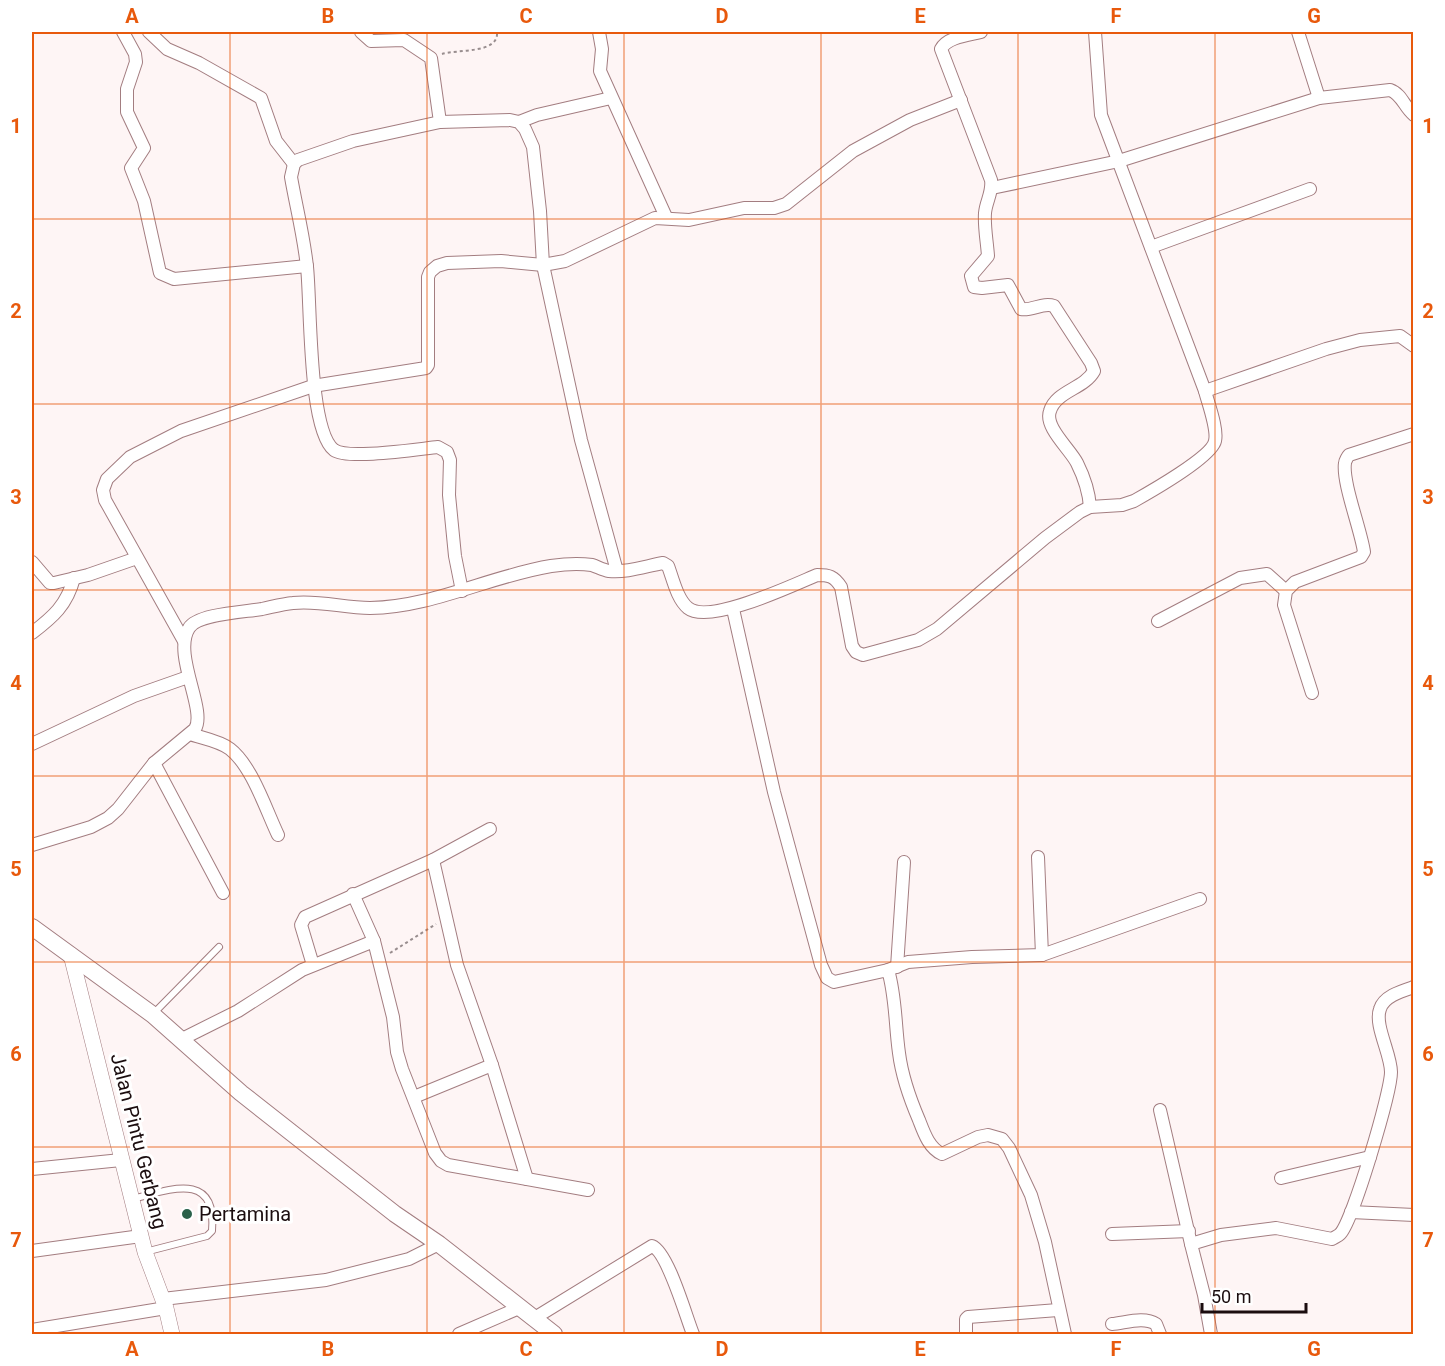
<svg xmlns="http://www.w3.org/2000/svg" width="1445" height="1366" viewBox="0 0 1445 1366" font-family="Roboto,sans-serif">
  <rect width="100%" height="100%" fill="#fef5f5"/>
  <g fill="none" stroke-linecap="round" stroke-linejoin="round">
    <g stroke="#a37d80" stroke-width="8">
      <g id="service">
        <polyline points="153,1014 219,947"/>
        <path d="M133,1199C171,1189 217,1171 212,1231L207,1236L145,1252"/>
      </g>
    </g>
    <g stroke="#a37d80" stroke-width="14">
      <g id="minor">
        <polyline points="123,32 135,54 136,62 127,89 127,112 144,148 131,168 144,201 160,273 174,279 307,266"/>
        <polyline points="149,32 167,49 199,63 261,98 276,141 294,164"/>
        <path d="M361,32L371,41L404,40L431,58L440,122L353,141L298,160L294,164L291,177C296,206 304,237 307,267C311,302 308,430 334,450C348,460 418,449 438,447L447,452L450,460L449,495L455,556L462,591"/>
        <polyline points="599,32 602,49 600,71 666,217"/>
        <path d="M981,32C969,35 947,37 941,49L991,180C993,192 986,201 985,213C984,227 987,241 988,256L971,276L974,287L982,288L1008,285L1021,309C1032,311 1043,302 1054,306L1091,363L1094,371C1084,389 1056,391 1050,411C1044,427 1070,449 1077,463C1084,477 1089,492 1090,507"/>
        <polyline points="1298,32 1319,98"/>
        <polyline points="440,122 510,120 519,122 525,129 533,147 540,211 543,265 581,440 617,571"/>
        <polyline points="519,122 537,115 611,98"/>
        <path d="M992,188L1119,161L1319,98L1390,90C1402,94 1404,107 1414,115"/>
        <polyline points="1151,247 1310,189"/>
        <polyline points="1205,391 1326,349 1360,340 1400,336 1414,346"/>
        <polyline points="32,562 50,583 54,583 88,575 137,558"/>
        <path d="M733,609L774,792L821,965L827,978L834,982L888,970C896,997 895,1025 899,1053C902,1077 910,1099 919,1120C924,1133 929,1148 942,1154L978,1137L988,1135L1002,1139L1009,1148L1031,1195L1045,1242L1065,1334"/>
        <polyline points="1158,621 1240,578 1267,574 1286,591"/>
        <path d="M32,633C53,617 67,605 74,578"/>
        <polyline points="184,641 105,500 103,490 107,479 130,457 181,431 313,386 426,368 428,365 428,277 430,272 437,266 447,263 501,261 543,265 565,261 655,218 689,220 744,208 774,208 786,204 853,151 910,120 961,100"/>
        <path d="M1312,693L1284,605L1286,591L1295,582L1361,557L1364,552C1361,530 1342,482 1345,463C1345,461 1348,456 1349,455L1414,434"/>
        <path d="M190,734C202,738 220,741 230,749C252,766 266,810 278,835"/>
        <polyline points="32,744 134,696 188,677"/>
        <polyline points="154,763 223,893"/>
        <path d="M32,845L91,827L108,818L118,809L154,763L195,729C207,710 172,654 189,628C197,614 244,612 262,609C272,607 282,604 293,603C319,600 344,608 370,608C433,607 490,576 551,566C564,564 579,563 592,565C598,567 603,570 609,571C626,573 646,566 663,563L668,566C673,579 677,599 688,608C709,625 793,585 817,575C829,575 834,576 841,587L852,646L856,652L863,655L918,640L937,629L1045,538L1080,512L1090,507L1122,505L1134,501C1150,492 1212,457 1215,441C1218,429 1208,403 1205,391L1101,115L1095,32"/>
        <polyline points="1038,857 1042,955"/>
        <polyline points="433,860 457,965 492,1065 527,1179"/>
        <polyline points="353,894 374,941 393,1017 397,1052 402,1069 435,1153 441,1161 448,1165 588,1190"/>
        <polyline points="313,965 301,925 305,917 433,860 490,829"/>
        <polyline points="897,967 904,862"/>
        <polyline points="888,970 908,962 972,957 1042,955 1200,899"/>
        <polyline points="180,1040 238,1011 302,970 374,941"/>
        <polyline points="414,1097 492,1065"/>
        <polyline points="1160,1110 1191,1244"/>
        <polyline points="32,1169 121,1160"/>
        <polyline points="1281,1178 1370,1157"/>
        <polyline points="1351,1212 1414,1215"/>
        <polyline points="1112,1234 1189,1231"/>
        <polyline points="32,1251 141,1236"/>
        <polyline points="163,1299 326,1280 409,1259 439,1244"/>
        <path d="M533,1319L652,1246C668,1252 686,1317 693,1334"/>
        <path d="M1112,1324C1125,1323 1144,1316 1156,1324L1160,1334"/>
        <polyline points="32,1330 166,1308"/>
        <polyline points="459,1334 519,1308"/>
        <polyline points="966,1334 966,1319 968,1317 1058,1310"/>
        <path d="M1211,1334L1204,1295L1191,1244L1221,1235L1276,1228L1332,1239C1335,1237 1338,1236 1340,1234C1353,1221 1391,1092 1391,1072C1391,1054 1374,1025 1380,1009C1384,996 1402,991 1414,987"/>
      </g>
    </g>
    <g stroke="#a37d80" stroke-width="16">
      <polyline id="tertiary" points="71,955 145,1252 166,1308 172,1334"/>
    </g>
    <g stroke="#a37d80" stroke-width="18">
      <polyline id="secondary" points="32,927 153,1015 241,1093 395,1214 439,1244 554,1334"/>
    </g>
    <g stroke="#988d8e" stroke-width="2" stroke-dasharray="3 3" stroke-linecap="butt">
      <path d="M442,54C458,49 499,54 497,32"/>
      <polyline points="390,953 436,924"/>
    </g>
    <use href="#service" stroke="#fff" stroke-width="6"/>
    <use href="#minor" stroke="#fff" stroke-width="12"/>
    <use href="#tertiary" stroke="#fff" stroke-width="15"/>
    <use href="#secondary" stroke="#fff" stroke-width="16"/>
  </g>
  <path fill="none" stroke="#e8590c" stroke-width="1.5" stroke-opacity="0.55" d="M230,32V1334M427,32V1334M624,32V1334M821,32V1334M1018,32V1334M1215,32V1334M32,219H1414M32,404H1414M32,590H1414M32,776H1414M32,962H1414M32,1147H1414"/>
  <circle fill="#2a624b" stroke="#fff" stroke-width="2" cx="187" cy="1214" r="6"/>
  <g text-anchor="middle" stroke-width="6" stroke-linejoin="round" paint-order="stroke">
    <g font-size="20" fill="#1b0d0f" stroke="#fff">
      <text transform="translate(139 1141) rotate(76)" y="7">Jalan Pintu Gerbang</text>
    </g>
    <g font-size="20" fill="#1b0d0f" stroke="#fff" text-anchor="start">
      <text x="199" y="1221">Pertamina</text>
    </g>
  </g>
  <rect width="1445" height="1366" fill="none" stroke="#ffffff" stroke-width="66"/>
  <path d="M1202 1303v9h104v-9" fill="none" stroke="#1b0d0f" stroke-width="3"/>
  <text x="1211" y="1303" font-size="18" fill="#1b0d0f" stroke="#ffffff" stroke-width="4.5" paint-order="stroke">50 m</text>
  <rect x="33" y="33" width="1379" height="1300" fill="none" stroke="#e8590c" stroke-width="2"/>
  <g font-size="20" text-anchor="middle" font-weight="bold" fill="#e8590c">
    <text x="132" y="23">A</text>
    <text x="328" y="23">B</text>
    <text x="526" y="23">C</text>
    <text x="722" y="23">D</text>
    <text x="920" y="23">E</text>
    <text x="1116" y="23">F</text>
    <text x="1314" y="23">G</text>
    <text x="16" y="133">1</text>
    <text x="1428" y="133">1</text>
    <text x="16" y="318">2</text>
    <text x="1428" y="318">2</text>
    <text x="16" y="504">3</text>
    <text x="1428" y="504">3</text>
    <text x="16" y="690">4</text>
    <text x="1428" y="690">4</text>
    <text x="16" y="876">5</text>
    <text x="1428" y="876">5</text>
    <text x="16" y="1061">6</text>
    <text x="1428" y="1061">6</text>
    <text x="16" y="1247">7</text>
    <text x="1428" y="1247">7</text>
    <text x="132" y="1356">A</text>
    <text x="328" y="1356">B</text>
    <text x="526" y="1356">C</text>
    <text x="722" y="1356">D</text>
    <text x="920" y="1356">E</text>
    <text x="1116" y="1356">F</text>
    <text x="1314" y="1356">G</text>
  </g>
</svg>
